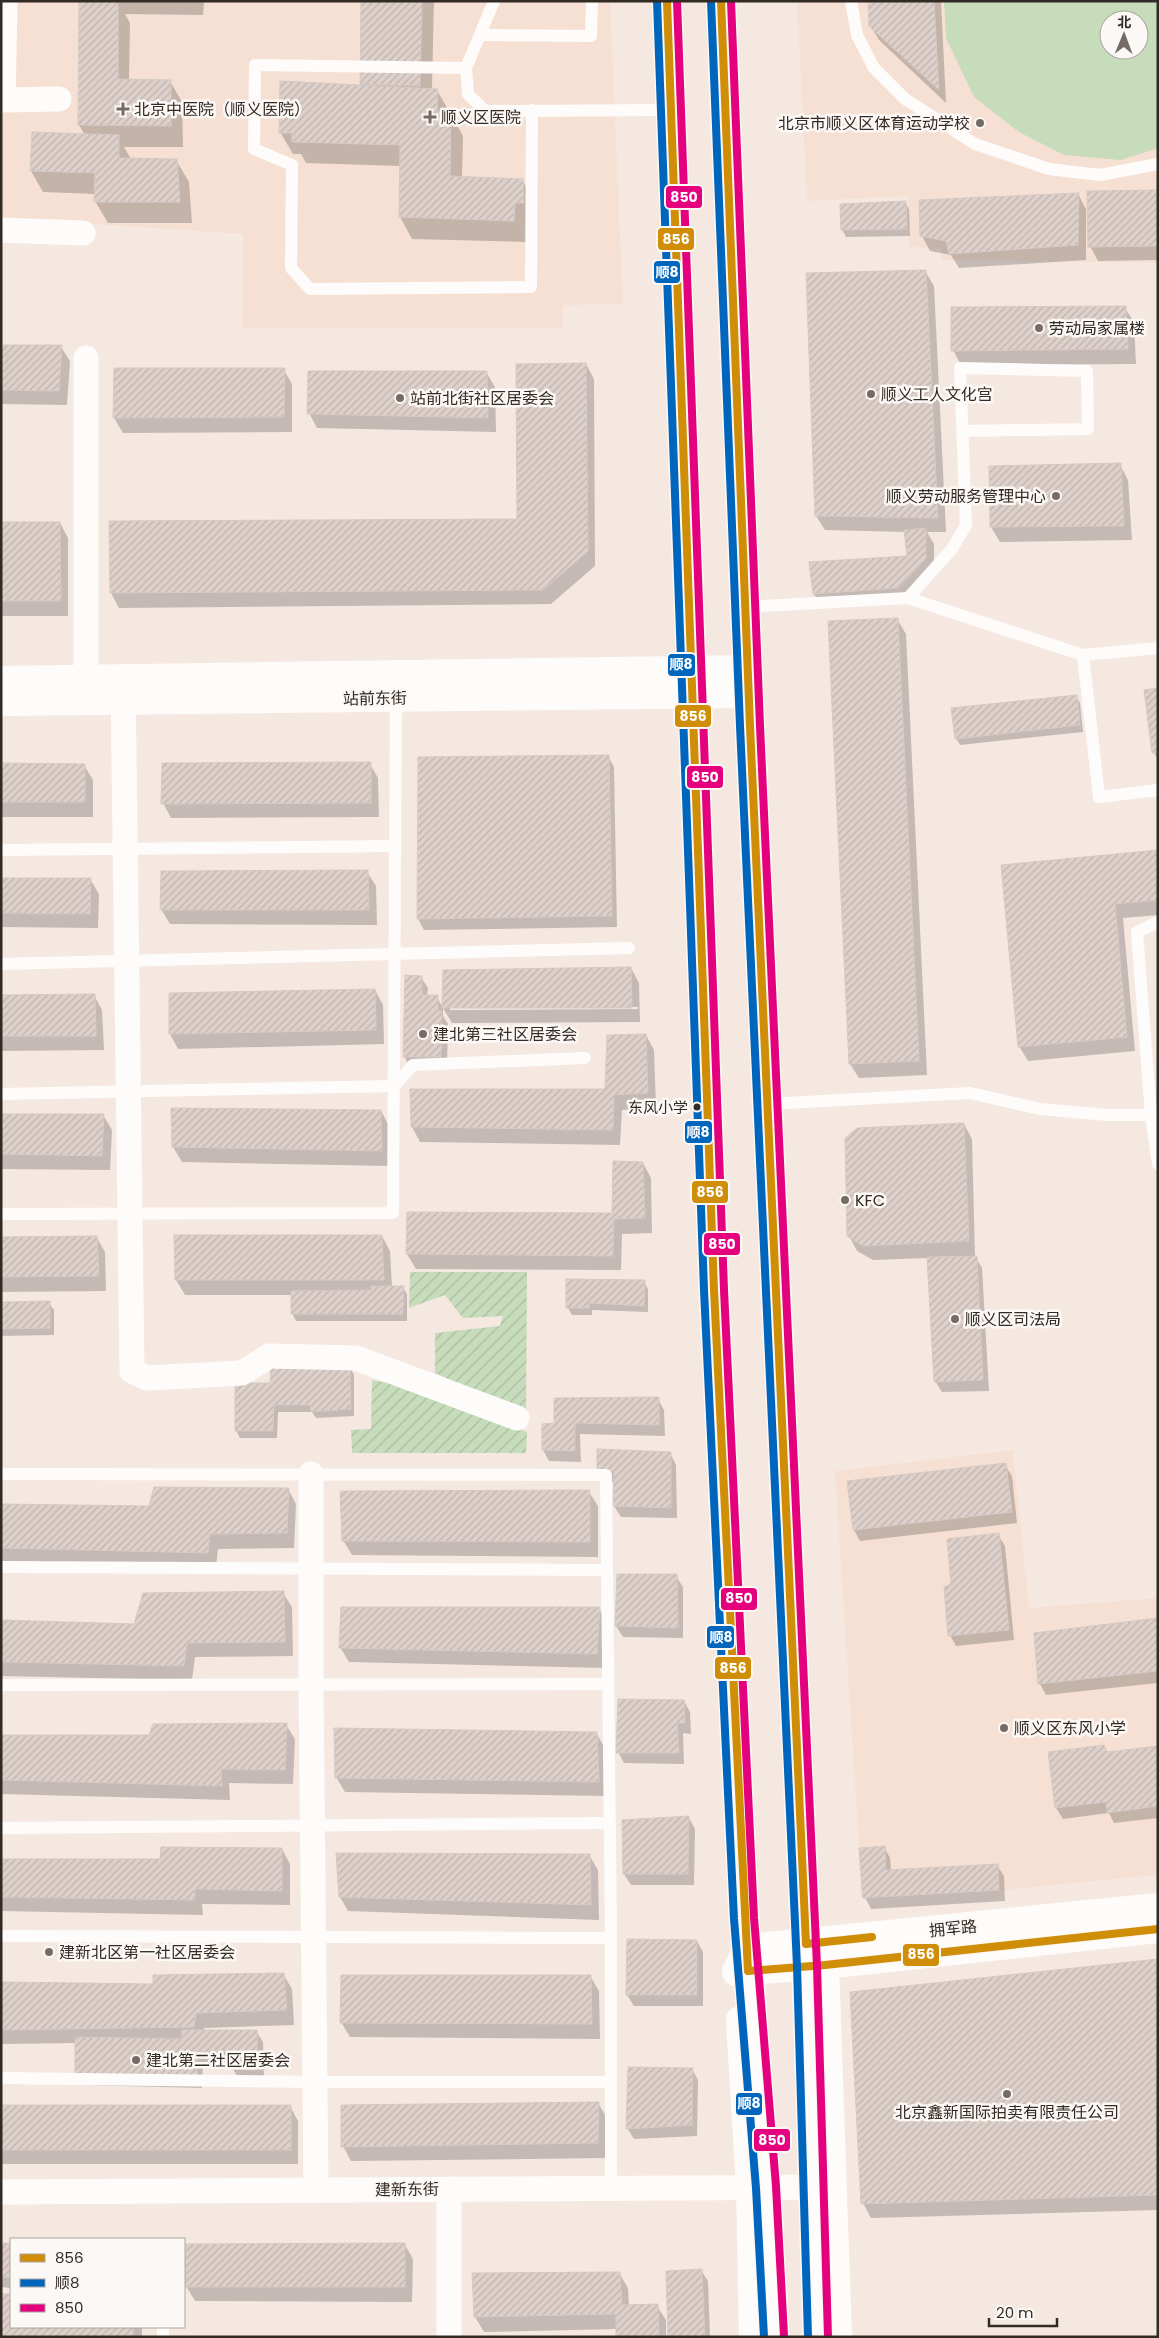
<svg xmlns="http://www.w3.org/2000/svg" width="1159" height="2338" viewBox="0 0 1159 2338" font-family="Poppins,'Noto Sans SC',sans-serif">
  <defs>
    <pattern id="garden-furrows" width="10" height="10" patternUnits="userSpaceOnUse" patternTransform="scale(1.25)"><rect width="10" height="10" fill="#c6dcba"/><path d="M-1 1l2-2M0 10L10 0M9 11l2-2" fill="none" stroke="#abbda0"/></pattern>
    <pattern id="building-hatch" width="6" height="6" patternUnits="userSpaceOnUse" patternTransform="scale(1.25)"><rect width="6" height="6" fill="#ded0ca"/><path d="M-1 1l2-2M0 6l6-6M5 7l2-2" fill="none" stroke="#bfb3ad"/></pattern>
  </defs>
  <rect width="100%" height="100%" fill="#f5e8e1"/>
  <g fill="#f6e0d3" fill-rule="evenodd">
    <polygon points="1,1 610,1 623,304 563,305 562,328 242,328 243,234 1,218"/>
    <path d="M797,1H1158V263L942,260L941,248L909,247L908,196L807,201ZM1109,20H1139V50H1109Z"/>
    <polygon points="1013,1450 1029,1608 1158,1598 1158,1875 999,1890 860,1898 859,1848 835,1471"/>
  </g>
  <g fill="url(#garden-furrows)">
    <polygon points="410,1272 527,1272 526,1413 435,1373 435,1333 500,1326 503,1316 463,1318 445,1295 409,1308"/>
    <polygon points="372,1380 422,1389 527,1432 526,1453 352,1453 351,1430 371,1429"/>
  </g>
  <path fill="#c6dcba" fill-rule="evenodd" d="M944,1H1158V148L1121,160L1064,155L1019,132L974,97L946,38ZM1109,20H1139V50H1109Z"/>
  <g fill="#0003" fill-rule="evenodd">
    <polygon points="80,1 204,1 203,15 125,14 130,23 129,80 170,81 182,102 183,147 124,147 131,159 176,160 189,182 192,223 108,223 95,201 96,194 43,192 31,171 33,133 85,135 79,125"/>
    <polygon points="363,1 434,1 432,89 437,90 463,136 462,178 522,180 535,202 526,242 412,239 400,217 401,166 306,163 301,154 293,154 280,132 361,86"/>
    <polygon points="869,1 941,1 946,103 879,40 870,25"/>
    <polygon points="1158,191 1158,260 1098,261 1090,246"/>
    <polygon points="1078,194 1086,209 1086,260 959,268 951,255 930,251 922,236"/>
    <polygon points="905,202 909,209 910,236 846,237 842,229"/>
    <polygon points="925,271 934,286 946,532 927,532 934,544 934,573 907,602 823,608 814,594 908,558 905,532 825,530 816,516"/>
    <polygon points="1125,308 1134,322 1136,364 961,365 953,350"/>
    <polygon points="1,346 61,347 70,361 67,405 1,404"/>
    <polygon points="586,364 594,379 595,566 551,604 119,608 111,593 518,520"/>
    <polygon points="115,369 284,370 292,384 292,432 123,433 114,418"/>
    <polygon points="486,372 495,387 496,432 317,428 309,413"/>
    <polygon points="1120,465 1128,480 1132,540 1000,542 991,527"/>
    <polygon points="1,523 60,523 68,538 68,616 1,616"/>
    <polygon points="897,619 906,634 927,1075 859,1078 850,1064"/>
    <polygon points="1158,689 1158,760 1154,753"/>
    <polygon points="1076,696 1080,703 1083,732 960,745 956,738"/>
    <polygon points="608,756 614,767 617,927 424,930 418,919"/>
    <polygon points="1,764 84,765 93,780 93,817 1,817"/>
    <polygon points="370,764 378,778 379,817 171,818 163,803"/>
    <polygon points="1158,852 1158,915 1123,918 1135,1051 1028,1061 1019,1046 1002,866"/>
    <polygon points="367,872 376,886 377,925 170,924 161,909"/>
    <polygon points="1,879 90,879 99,894 98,928 1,927"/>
    <path d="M631,968L639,983L640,1022L452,1023L443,1008V1016L448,1024L447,1067H410L404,1056L421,977L428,988L427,996L437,997L443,1008ZM450,1007H638V1009L450,1010Z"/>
    <polygon points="375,990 383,1005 384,1044 178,1049 170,1034 171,994"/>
    <polygon points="94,995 102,1010 104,1050 1,1051 1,996"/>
    <polygon points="646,1035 654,1050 656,1107 622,1110 620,1145 420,1142 412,1127 606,1090"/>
    <polygon points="381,1111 389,1126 390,1166 182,1162 173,1147"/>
    <polygon points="1,1115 103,1115 112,1130 110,1170 1,1169"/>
    <polygon points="964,1124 972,1139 975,1256 982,1268 989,1391 942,1392 935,1381 928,1258 873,1260 857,1251 849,1236"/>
    <polygon points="643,1163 651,1178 652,1233 622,1234 621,1270 416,1269 407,1254 613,1214"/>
    <polygon points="382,1236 390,1251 392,1287 403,1287 407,1294 407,1321 296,1321 292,1313 292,1295 185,1295 176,1280 175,1237"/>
    <polygon points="1,1238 97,1238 105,1252 106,1291 1,1292"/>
    <polygon points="644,1282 648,1289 648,1312 592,1310 592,1315 572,1315 568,1308"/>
    <polygon points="1,1303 49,1303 54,1310 54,1335 1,1336"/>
    <polygon points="350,1367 354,1375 354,1416 316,1418 312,1412 278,1412 277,1438 240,1438 236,1430 271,1384"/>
    <polygon points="658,1399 664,1410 665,1436 580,1434 581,1462 549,1461 543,1450 556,1425"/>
    <polygon points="598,1450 670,1453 676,1465 677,1518 621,1517 614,1506 615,1482 604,1482"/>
    <polygon points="1005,1465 1012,1476 1017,1523 860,1541 854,1530"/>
    <polygon points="288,1489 296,1504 294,1548 218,1549 216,1567 1,1562 1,1505 150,1507"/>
    <polygon points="589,1492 598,1506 598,1557 352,1555 343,1540"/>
    <polygon points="998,1535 1005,1546 1014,1640 956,1646 950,1635 953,1585"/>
    <polygon points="618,1575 676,1576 683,1587 683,1638 623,1637 616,1626"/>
    <polygon points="283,1593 292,1607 293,1656 195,1657 192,1680 1,1676 1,1622 135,1625"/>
    <polygon points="599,1609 607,1623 605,1668 349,1662 340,1647"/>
    <polygon points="1158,1620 1158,1683 1046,1695 1040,1684 1035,1634"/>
    <polygon points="684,1701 690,1712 691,1734 683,1733 684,1764 624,1763 618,1752"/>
    <polygon points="286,1725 295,1739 293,1784 229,1783 230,1800 1,1794 1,1736 150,1737"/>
    <polygon points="596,1733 605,1748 607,1796 345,1792 336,1777"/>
    <polygon points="1104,1746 1108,1753 1158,1747 1158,1818 1114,1823 1109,1813 1063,1819 1056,1808"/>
    <polygon points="689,1818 695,1829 694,1885 631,1885 624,1874"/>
    <polygon points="884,1847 890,1858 891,1871 997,1865 1004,1876 1005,1901 871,1909 865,1897"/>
    <polygon points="282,1849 290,1864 290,1905 202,1904 203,1915 1,1911 1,1860 162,1860"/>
    <polygon points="589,1855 598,1870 599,1920 348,1911 340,1897"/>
    <polygon points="697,1941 703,1952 703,2006 634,2006 627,1995"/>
    <polygon points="1158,1960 1158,2210 871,2218 863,2203"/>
    <polygon points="283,1974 292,1989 294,2025 204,2028 204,2031 256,2031 263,2042 264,2080 239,2080 233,2069 233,2062 203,2062 202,2088 83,2085 76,2043 1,2044 1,1983 154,1985"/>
    <polygon points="590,1976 599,1991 600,2039 350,2037 341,2022"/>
    <polygon points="692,2069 698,2080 697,2136 634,2139 627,2128"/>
    <polygon points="598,2103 607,2118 606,2158 351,2161 343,2146"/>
    <polygon points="1,2106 290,2106 298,2121 298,2164 1,2164"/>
    <polygon points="1,2244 11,2244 11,2288 1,2287"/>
    <polygon points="405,2245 413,2259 412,2302 195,2301 186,2286"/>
    <polygon points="701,2270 708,2281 710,2337 669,2337"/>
    <polygon points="619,2273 628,2288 629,2306 657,2306 666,2320 666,2337 618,2337 618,2329 484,2332 475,2317 473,2274"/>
    <polygon points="1,2295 11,2296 11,2327 142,2327 142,2337 1,2337"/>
  </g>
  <g fill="url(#building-hatch)" stroke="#d5cac6">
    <polygon points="79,1 118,1 118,79 171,80 171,126 78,125"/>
    <polygon points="361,1 422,1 420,86 360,84"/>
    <polygon points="868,1 934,1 939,90 869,26"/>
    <polygon points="280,81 438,89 437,112 451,113 450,176 523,179 524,203 515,203 514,221 399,217 400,145 292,142 292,133 279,133"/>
    <polygon points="32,132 119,135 119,158 177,159 180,202 94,202 95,173 30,171"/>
    <polygon points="1158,190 1158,246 1088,247 1087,191"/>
    <polygon points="1079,193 1078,245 949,254 946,241 920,236 919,200"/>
    <polygon points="906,201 907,229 841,230 840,204"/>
    <polygon points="926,270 938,518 815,516 806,273"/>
    <polygon points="1126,306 1128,349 951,351 951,307"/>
    <polygon points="1,345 62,345 59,391 1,390"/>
    <polygon points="586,363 588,551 543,590 110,593 109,521 517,519 516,364"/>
    <polygon points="114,368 285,368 284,417 113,418"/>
    <polygon points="308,371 487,371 488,418 307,414"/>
    <polygon points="1121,463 1124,526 990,527 989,466"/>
    <polygon points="1,522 60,522 61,601 1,601"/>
    <polygon points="926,528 926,558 898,588 813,594 809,562 907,556 904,530"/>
    <polygon points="898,618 919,1061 849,1064 828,621"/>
    <polygon points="1158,688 1158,753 1152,753 1144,690"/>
    <polygon points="1077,695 1080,725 955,739 951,708"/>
    <polygon points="609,755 612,916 417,919 418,757"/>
    <polygon points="371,762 371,803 161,804 162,763"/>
    <polygon points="1,763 85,764 85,802 1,802"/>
    <polygon points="1158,850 1158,900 1115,904 1127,1037 1018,1047 1001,865"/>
    <polygon points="368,870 369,910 160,910 161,871"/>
    <polygon points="1,878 91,878 90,914 1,913"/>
    <polygon points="631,967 632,1008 442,1008 443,970"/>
    <polygon points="405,975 422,976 422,995 438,995 438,1011 442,1011 441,1057 403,1057"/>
    <polygon points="375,989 376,1030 169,1034 169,993"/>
    <polygon points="95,994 96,1036 1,1036 1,995"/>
    <polygon points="646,1034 648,1093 614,1095 613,1130 411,1127 410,1089 605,1089 607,1035"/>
    <polygon points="171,1108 381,1110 382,1151 172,1147"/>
    <polygon points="1,1114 104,1114 102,1156 1,1154"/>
    <polygon points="964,1123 969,1241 863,1246 847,1236 845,1138 857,1128"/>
    <polygon points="613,1161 643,1162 645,1218 614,1219 613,1256 406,1254 407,1212 612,1213"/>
    <polygon points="174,1235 382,1235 384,1280 175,1280"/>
    <polygon points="97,1236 99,1276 1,1277 1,1237"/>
    <polygon points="977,1256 983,1380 934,1382 927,1257"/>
    <polygon points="566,1279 645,1280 644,1306 589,1303 589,1308 566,1308"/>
    <polygon points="371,1286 404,1286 403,1314 291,1314 291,1291 371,1290"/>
    <polygon points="50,1301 50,1328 1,1329 1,1302"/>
    <polygon points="350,1366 351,1409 311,1412 310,1405 274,1405 273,1431 235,1431 235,1383 270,1383 271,1367"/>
    <polygon points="659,1397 659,1425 575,1423 575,1451 542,1450 542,1424 554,1423 554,1398"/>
    <polygon points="597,1449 671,1452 671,1508 613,1506 614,1471 597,1471"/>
    <polygon points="1006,1463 1012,1512 853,1530 847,1481"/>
    <polygon points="154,1487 289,1488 287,1533 210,1534 208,1553 1,1548 1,1504 149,1506"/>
    <polygon points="590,1490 590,1542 342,1541 340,1491"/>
    <polygon points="999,1533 1009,1630 948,1636 944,1587 951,1584 947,1539"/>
    <polygon points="617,1574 677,1574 678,1628 615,1626"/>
    <polygon points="284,1591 285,1642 187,1643 184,1666 1,1662 1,1620 134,1624 143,1593"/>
    <polygon points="341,1607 600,1607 597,1654 339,1648"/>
    <polygon points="1158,1618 1158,1671 1038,1684 1034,1633"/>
    <polygon points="618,1699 684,1700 685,1723 677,1723 679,1753 616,1753"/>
    <polygon points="287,1723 285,1770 221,1769 222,1786 1,1780 1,1735 149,1735 153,1724"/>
    <polygon points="334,1728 597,1732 599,1782 335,1778"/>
    <polygon points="1104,1745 1107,1752 1158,1746 1158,1806 1107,1813 1106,1802 1055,1808 1048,1752"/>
    <polygon points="689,1816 688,1874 623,1874 622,1820"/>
    <polygon points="885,1846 886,1870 998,1864 999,1890 863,1898 859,1848"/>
    <polygon points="161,1847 282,1848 282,1891 195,1889 195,1900 1,1897 1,1859 160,1859"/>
    <polygon points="336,1853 590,1854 591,1905 339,1897"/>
    <polygon points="627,1939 697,1940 697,1995 626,1995"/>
    <polygon points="1158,1959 1158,2195 861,2204 850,1992"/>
    <polygon points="284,1973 287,2010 196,2013 194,2027 1,2030 1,1982 153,1984 153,1975"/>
    <polygon points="341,1975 591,1975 592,2024 340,2023"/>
    <polygon points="182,2030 257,2030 258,2070 232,2069 233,2051 197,2052 197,2077 75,2074 75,2037 182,2039"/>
    <polygon points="628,2067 693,2068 692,2125 626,2129"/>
    <polygon points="599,2102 598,2143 341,2147 341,2105"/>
    <rect x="1" y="2105" width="290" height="45"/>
    <rect x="1" y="2243" width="10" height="34"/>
    <polygon points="405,2243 405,2287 185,2287 186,2244"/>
    <polygon points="702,2269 705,2337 668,2337 666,2271"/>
    <polygon points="620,2272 622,2305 658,2304 659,2337 616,2337 616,2314 474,2317 472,2273"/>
    <polygon points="1,2294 11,2294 11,2327 133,2327 133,2337 1,2337"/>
  </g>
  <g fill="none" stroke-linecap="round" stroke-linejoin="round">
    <g stroke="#fefcfa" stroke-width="12">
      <polyline points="494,1 466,68 468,94 485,111 670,110"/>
      <polyline points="851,1 857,35 874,68 905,99 975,144 1049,169 1100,175 1158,164"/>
      <polyline points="480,35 591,36 592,1"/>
      <polyline points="466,68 255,65 254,149 292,165 291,268 310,289 531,287 532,110"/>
      <polyline points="908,598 1083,655 1099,797 1158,790"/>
      <polyline points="745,607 908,598 952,549 966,525 960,368 1087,371 1088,429 963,431"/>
      <polyline points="1083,655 1158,648"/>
      <polyline points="1,850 395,846"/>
      <polyline points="1158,922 1137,932 1151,1115 1158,1164"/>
      <polyline points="1,964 629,948"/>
      <polyline points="1,1094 394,1086 413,1065 585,1058"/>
      <polyline points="767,1104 970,1093 1040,1109 1107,1115 1151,1115"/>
      <polyline points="1,1214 393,1213 396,695"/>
      <polyline points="1,1474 606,1475 611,1938 611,2190"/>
      <polyline points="1,1567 607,1570"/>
      <polyline points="1,1685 607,1684"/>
      <polyline points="1,1828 609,1823"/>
      <polyline points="1,1936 611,1938"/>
      <polyline points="1,2078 315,2082 610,2082"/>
      <polyline points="163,2327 163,2337"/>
    </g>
    <g stroke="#fefcfa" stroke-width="25">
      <polyline points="5,1 3,100 59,99"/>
      <polyline points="1,230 83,233"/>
      <polyline points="86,358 86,678"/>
      <polyline points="123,682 132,1371 147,1378 242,1373 269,1356 356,1358 517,1418"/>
      <polyline points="311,1474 311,1684 316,2190"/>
      <polyline points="1,2192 832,2187"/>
      <polyline points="449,2337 449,2189"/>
    </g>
    <g stroke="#fefcfa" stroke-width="28">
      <polyline points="1,680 749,669"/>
      <polyline points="1,702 750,694"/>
      <polyline points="814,1952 825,1965 838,2337"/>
      <polyline points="737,1970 747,1948 1158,1907"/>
      <polyline points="736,1972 825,1965 1158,1929"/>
      <polyline points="740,2020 750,2188 753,2337"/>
    </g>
    <g stroke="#fefcfa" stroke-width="28">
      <polyline points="667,1 714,1290 744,1919 766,2187 774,2337"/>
      <polyline points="721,1 750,726 807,1966 818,2337"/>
    </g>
    <g stroke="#fcf8f5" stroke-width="11">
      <g id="bus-1">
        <polyline points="667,1 714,1290 748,1971 825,1965 1158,1929"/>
        <polyline points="721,1 750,726 806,1944 872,1937"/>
      </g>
    </g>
    <g stroke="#fcf8f5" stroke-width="11">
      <g id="bus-2">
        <polyline points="657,1 704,1290 734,1919 756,2188 764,2337"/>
        <polyline points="711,1 740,726 797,1966 808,2337"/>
      </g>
    </g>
    <g stroke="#fcf8f5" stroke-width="11">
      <g id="bus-3">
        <polyline points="677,1 724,1290 754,1918 776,2186 784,2336"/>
        <polyline points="731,1 760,726 817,1966 828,2337"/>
      </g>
    </g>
    <use href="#bus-1" stroke="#d08d07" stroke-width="8"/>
    <use href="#bus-2" stroke="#0065bd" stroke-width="8"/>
    <use href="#bus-3" stroke="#e5007d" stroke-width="8"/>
  </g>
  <g fill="#766c67" stroke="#fcf8f5" stroke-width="2">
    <path d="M120.5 101.5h5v5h5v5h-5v5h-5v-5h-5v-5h5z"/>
    <path d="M427.5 109.5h5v5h5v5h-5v5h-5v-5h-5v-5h5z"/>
    <circle cx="980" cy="123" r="5"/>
    <circle cx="1039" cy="328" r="5"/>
    <circle cx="871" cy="394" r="5"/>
    <circle cx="400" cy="398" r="5"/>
    <circle cx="1056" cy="496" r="5"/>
    <circle cx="423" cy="1034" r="5"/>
    <circle cx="845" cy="1200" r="5"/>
    <circle cx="955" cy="1319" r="5"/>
    <circle cx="1004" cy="1728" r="5"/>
    <circle cx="49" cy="1952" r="5"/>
    <circle cx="136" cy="2060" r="5"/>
    <circle cx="1007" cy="2094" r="5"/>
  </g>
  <circle fill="#322a25" stroke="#fcf8f5" stroke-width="2" cx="697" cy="1107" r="4.5"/>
  <g text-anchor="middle" stroke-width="5" stroke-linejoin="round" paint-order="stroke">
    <g font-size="15" fill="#322a25" stroke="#fcf8f5" text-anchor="end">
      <text x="688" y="1113">东风小学</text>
    </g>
    <g font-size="16" fill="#322a25" stroke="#fcf8f5" text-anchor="start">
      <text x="134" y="115">北京中医院（顺义医院）</text>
      <text x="441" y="123">顺义区医院</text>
      <text x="970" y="129" text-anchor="end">北京市顺义区体育运动学校</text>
      <text x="1049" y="334">劳动局家属楼</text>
      <text x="881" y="400">顺义工人文化宫</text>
      <text x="410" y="404">站前北街社区居委会</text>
      <text x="1046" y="502" text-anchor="end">顺义劳动服务管理中心</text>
      <text x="433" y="1040">建北第三社区居委会</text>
      <text x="855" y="1206">KFC</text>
      <text x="965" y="1325">顺义区司法局</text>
      <text x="1014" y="1734">顺义区东风小学</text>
      <text x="59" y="1958">建新北区第一社区居委会</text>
      <text x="146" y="2066">建北第二社区居委会</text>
      <text x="1007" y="2118" text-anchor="middle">北京鑫新国际拍卖有限责任公司</text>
    </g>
    <g font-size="16" fill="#322a25" stroke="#fcf8f5">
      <text transform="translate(375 698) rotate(-1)" y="6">站前东街</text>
      <text transform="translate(953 1928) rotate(-6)" y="6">拥军路</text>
      <text transform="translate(407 2189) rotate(-1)" y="6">建新东街</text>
    </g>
  </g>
  <g stroke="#fcf8f5" stroke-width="2">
    <rect x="665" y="185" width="38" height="24" rx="5" fill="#e5007d"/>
    <rect x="657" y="227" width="38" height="24" rx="5" fill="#d08d07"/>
    <rect x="653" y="260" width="28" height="24" rx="5" fill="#0065bd"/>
    <rect x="667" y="653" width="29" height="24" rx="5" fill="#0065bd"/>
    <rect x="674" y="704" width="38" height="24" rx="5" fill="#d08d07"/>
    <rect x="686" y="765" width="38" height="24" rx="5" fill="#e5007d"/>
    <rect x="684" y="1120" width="29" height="24" rx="5" fill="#0065bd"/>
    <rect x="691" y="1180" width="38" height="24" rx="5" fill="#d08d07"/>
    <rect x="703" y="1232" width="38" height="24" rx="5" fill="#e5007d"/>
    <rect x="720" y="1587" width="38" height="24" rx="5" fill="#e5007d"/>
    <rect x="706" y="1625" width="29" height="24" rx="5" fill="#0065bd"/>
    <rect x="714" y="1656" width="38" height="24" rx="5" fill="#d08d07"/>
    <rect x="902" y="1943" width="38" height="24" rx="5" fill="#d08d07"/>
    <rect x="735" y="2092" width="28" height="24" rx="5" fill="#0065bd"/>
    <rect x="753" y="2128" width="38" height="24" rx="5" fill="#e5007d"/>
  </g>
  <g font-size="14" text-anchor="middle" font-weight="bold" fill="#fff">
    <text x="684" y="202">850</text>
    <text x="676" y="244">856</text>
    <text x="667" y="277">顺8</text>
    <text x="681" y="669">顺8</text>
    <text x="693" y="721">856</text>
    <text x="705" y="782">850</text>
    <text x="698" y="1137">顺8</text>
    <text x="710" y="1197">856</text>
    <text x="722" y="1249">850</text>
    <text x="739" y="1603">850</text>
    <text x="721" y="1642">顺8</text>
    <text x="733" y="1673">856</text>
    <text x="921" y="1959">856</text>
    <text x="749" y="2108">顺8</text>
    <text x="772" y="2145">850</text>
  </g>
  <rect width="1159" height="2338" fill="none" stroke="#322a25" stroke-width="5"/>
  <rect x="10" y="2238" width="175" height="90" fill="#fcf8f5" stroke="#aba6a2"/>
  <rect x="20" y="2254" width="25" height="8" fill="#d08d07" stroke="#aba6a2"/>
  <text x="55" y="2263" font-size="15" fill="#322a25">856</text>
  <rect x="20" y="2279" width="25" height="8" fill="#0065bd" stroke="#aba6a2"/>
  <text x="55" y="2288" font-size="15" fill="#322a25">顺8</text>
  <rect x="20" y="2304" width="25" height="8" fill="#e5007d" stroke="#aba6a2"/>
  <text x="55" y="2313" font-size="15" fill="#322a25">850</text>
  <g transform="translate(1124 35) rotate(1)"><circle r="24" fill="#fcf8f5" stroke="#aba6a2"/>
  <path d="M0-4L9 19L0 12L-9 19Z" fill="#766c67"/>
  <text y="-8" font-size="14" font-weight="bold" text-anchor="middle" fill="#322a25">北</text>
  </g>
  <path d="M989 2318v8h68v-8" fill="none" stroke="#322a25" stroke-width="2.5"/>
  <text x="996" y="2318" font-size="15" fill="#322a25" stroke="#fcf8f5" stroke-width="4" paint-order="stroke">20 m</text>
</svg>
